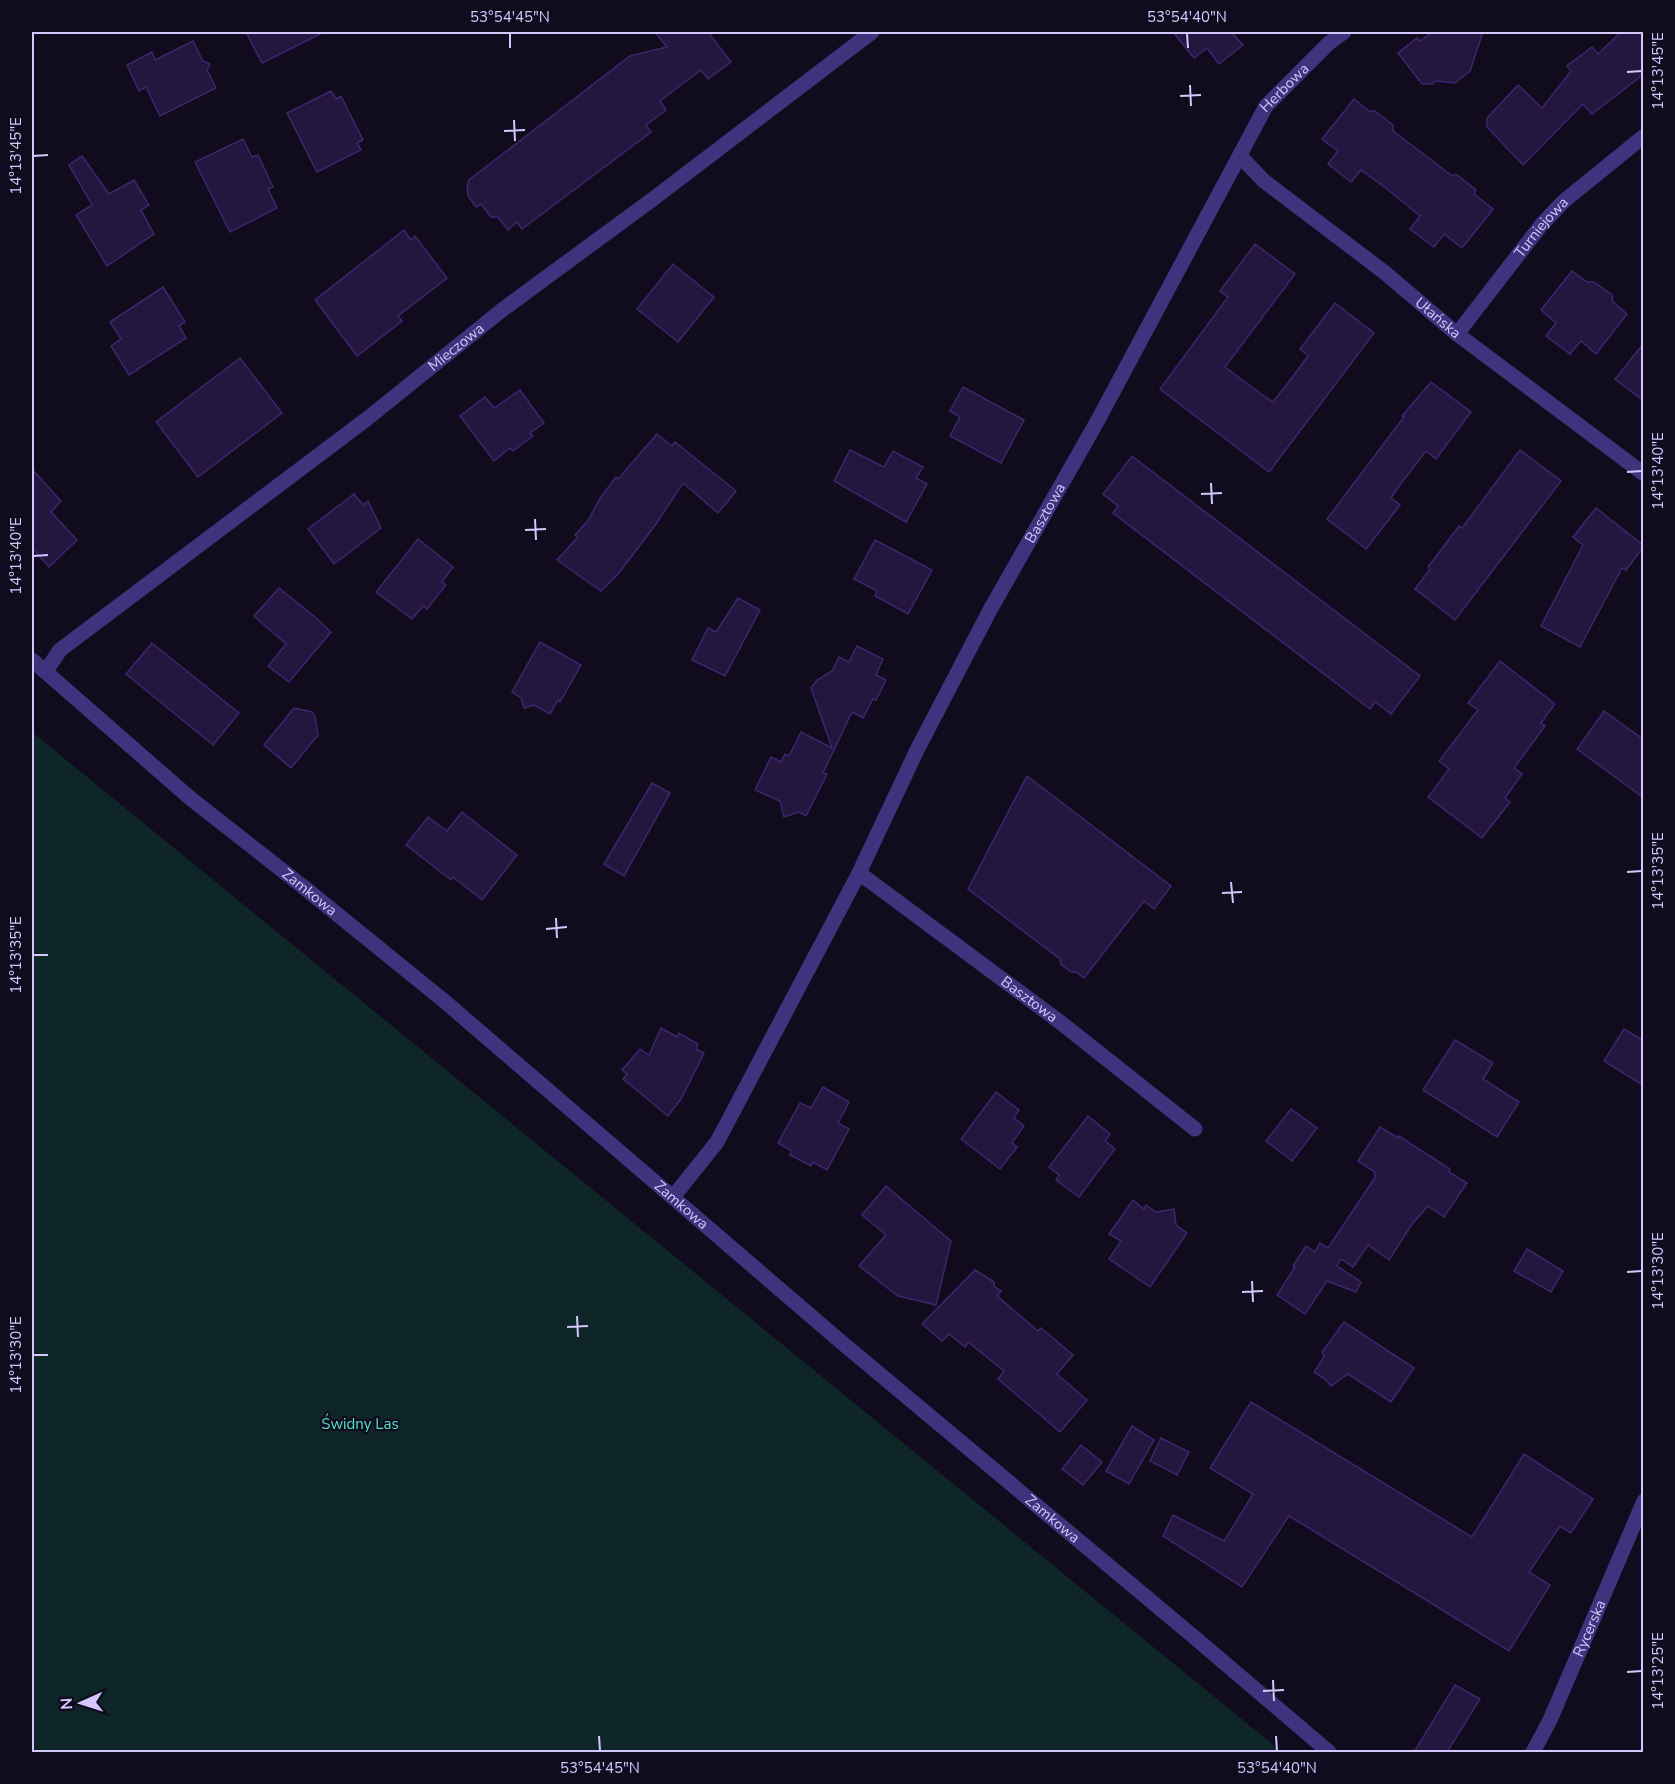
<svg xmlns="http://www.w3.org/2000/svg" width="1675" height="1784" viewBox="0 0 1675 1784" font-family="'Nunito Sans',sans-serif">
  <rect width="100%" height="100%" fill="#100b1d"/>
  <polygon fill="#0e2628" points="32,732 1282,1752 32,1752"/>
  <g fill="#23163f" stroke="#3c276c" stroke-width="1.5">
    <polygon points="246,32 324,32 262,63"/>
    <polygon points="655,32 708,32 731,62 708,79 701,70 660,101 666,110 646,125 651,132 522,229 517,222 508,230 498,217 491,217 481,204 476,207 468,196 467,186 469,180 630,56 667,47"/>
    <polygon points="1173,32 1231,32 1243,45 1219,64 1207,48 1194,58"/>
    <polygon points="1433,32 1483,32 1470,71 1455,83 1436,81 1432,84 1422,84 1398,53 1417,38 1420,41"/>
    <polygon points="1621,32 1644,32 1644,74 1592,114 1583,104 1523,165 1487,127 1487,118 1518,85 1542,108 1571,71 1567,66 1592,47 1598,54"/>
    <polygon points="193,41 203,61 210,64 207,70 216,88 160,116 146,87 139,91 127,65 152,52 155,60"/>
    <polygon points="331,91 336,99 341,96 363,140 357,143 361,150 317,172 287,113"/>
    <polygon points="1354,99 1369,111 1375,111 1393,125 1393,131 1451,175 1457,175 1476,190 1474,194 1493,209 1462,248 1444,234 1434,247 1410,229 1420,216 1387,189 1361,170 1351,182 1328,164 1338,151 1322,139"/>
    <polygon points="243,139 252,157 258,155 273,187 268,189 277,208 230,232 195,162"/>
    <polygon points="82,156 109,194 134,180 149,205 141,210 154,234 107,266 76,215 92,205 69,165"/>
    <polygon points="404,230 411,240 415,236 447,278 398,316 402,321 357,356 315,300"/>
    <polygon points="1255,244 1295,274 1225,367 1264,396 1273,402 1291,379 1308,356 1300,349 1335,303 1374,333 1269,472 1160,389 1228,297 1220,291"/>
    <polygon points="673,264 714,297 678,342 637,309"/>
    <polygon points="1572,271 1587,282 1594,282 1612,295 1613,302 1627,314 1596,354 1581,341 1570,354 1546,336 1556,323 1541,310"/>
    <polygon points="163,287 185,322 179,326 186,338 129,375 111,346 121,339 110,322"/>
    <polygon points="1644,343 1644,401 1615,379"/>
    <polygon points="240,358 282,413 198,477 156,422"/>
    <polygon points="1431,382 1471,412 1436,459 1426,451 1399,486 1391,498 1400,505 1366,549 1327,519 1404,417 1402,416"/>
    <polygon points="963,387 1024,420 1001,463 950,436 960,417 950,411"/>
    <polygon points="520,390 544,423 530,433 533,436 513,451 510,448 494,461 460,416 485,397 494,408"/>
    <polygon points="657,434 672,446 675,442 736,491 718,513 683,483 656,524 619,573 601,591 557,560 578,537 575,535 589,519 599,500 616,477 618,479"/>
    <polygon points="850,450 884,467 893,451 923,467 916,478 927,484 906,522 834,481"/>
    <polygon points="1520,450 1561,481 1455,620 1415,589 1430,569 1428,567 1459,526 1462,528"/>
    <polygon points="1132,456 1420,676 1391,714 1375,702 1370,709 1113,513 1118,506 1103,494"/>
    <polygon points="32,469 61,501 51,512 77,540 49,567 32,548"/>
    <polygon points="354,494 363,505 368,501 381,528 334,564 308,529"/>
    <polygon points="1596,508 1644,546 1626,570 1622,568 1580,647 1541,626 1583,545 1573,537"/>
    <polygon points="418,539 453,567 442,582 446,585 427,609 423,606 412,619 376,592"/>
    <polygon points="875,540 932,570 908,614 875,596 877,591 854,579"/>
    <polygon points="279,588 315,617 331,632 289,682 268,666 286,644 254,616"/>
    <polygon points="738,598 760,610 725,676 692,660 708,628 716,632"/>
    <polygon points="540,642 581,665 560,702 558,700 550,714 534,705 524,708 521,698 512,692"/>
    <polygon points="152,643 239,713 213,745 126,674"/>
    <polygon points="857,646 883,659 876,675 886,680 876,700 873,699 863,718 852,712 823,773 827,774 806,816 799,812 784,817 780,801 755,790 771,757 781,762 785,754 789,756 801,732 832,748 811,688 817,680 832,671 839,657 849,662"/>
    <polygon points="1500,661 1555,704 1541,723 1545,726 1514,768 1522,774 1505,798 1510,802 1482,838 1428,797 1449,769 1439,761 1478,710 1468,703"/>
    <polygon points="294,708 312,712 315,716 318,735 291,768 264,745"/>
    <polygon points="1604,711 1644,740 1644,798 1577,749"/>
    <polygon points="1027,776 1171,886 1154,909 1144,901 1084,978 1076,972 1071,972 1061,964 1060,959 968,889"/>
    <polygon points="652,783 670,793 624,876 604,864"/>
    <polygon points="462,812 517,855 482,900 453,877 451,880 406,845 428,817 447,831"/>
    <polygon points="661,1028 677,1037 679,1033 698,1044 696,1049 704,1053 681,1099 668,1116 623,1079 627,1074 622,1070 640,1049 649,1055"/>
    <polygon points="1624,1029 1644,1041 1644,1086 1604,1061"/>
    <polygon points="1455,1040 1493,1063 1483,1079 1519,1102 1497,1137 1423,1090"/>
    <polygon points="823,1087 849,1102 838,1123 849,1129 827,1170 813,1162 811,1166 790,1155 792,1151 778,1143 800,1103 811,1108"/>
    <polygon points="996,1092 1019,1110 1014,1118 1024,1126 1012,1143 1017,1147 1000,1169 961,1139"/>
    <polygon points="1291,1109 1317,1128 1292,1161 1266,1141"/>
    <polygon points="1088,1116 1110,1134 1105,1141 1115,1149 1079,1197 1056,1180 1059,1175 1049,1167"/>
    <polygon points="1380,1127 1398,1138 1399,1136 1450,1169 1449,1172 1467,1183 1444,1217 1428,1206 1412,1224 1389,1260 1368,1245 1353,1267 1341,1259 1337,1266 1361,1282 1356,1292 1327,1281 1305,1314 1277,1295 1295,1267 1293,1266 1306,1246 1315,1252 1320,1243 1328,1248 1376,1176 1374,1174 1375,1172 1358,1161"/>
    <polygon points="886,1186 951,1241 936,1305 898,1296 859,1266 886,1235 862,1215"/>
    <polygon points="1133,1200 1144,1209 1146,1205 1156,1212 1174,1209 1176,1225 1187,1233 1150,1287 1109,1259 1121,1241 1109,1234"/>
    <polygon points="1527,1249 1563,1271 1551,1292 1514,1271"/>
    <polygon points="975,1270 994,1282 994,1286 1001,1291 997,1296 1038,1331 1041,1328 1073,1355 1057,1374 1087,1400 1060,1432 998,1379 1004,1371 968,1342 965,1347 949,1334 942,1341 922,1324"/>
    <polygon points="1344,1322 1414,1368 1391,1402 1348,1374 1331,1386 1325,1379 1314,1372 1324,1357 1322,1352"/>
    <polygon points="1251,1402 1472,1537 1524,1454 1593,1499 1571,1533 1560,1526 1529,1572 1550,1585 1509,1651 1289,1516 1242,1587 1163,1536 1173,1515 1224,1541 1253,1494 1210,1468"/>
    <polygon points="1132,1426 1154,1440 1129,1484 1106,1471"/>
    <polygon points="1161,1438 1189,1452 1177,1475 1150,1461"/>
    <polygon points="1081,1445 1102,1462 1083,1485 1062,1469"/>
    <polygon points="1455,1685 1480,1699 1447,1752 1414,1752"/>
  </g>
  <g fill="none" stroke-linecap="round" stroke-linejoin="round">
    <g stroke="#3e347e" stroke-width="15">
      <path id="s1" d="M1240,156L1264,181L1384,272L1457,334L1644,474"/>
      <path id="s2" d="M1457,334L1542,224L1564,201L1644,136"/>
      <path id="s3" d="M32,660L190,798L306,889L443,1000L840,1341L1194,1637L1329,1752"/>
      <path id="s4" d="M46,671L60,650L368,418L502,310L653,199L872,32"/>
      <path id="s5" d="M859,873L1060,1022L1195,1129"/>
      <path id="s6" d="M673,1197L717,1142L859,873L917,750L990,610L1098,420L1266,106L1329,43L1344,32"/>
      <path id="s7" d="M1533,1752L1550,1720L1644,1501"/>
    </g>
  </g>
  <path fill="none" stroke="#d3c7ff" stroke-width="2" d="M510,33V48M1187,33L1188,48M1627,72L1642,71M1190,85L1191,106M1180,96L1201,95M514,120L515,141M504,131L525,130M33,156L48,155M1627,472L1642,471M1211,483L1212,504M1201,494L1222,493M535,519L536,540M525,530L546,529M33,556L48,555M1627,872L1642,871M1231,882L1233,903M1222,893L1242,892M556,918L557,938M546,929L567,927M33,955H48M1627,1272L1642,1271M1252,1281L1253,1302M1242,1292L1263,1291M577,1316L578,1337M567,1327L588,1326M33,1355H48M1627,1672L1642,1671M1273,1680L1274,1701M1263,1691L1284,1690M599,1736L600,1751M1276,1736L1277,1751"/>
  <g text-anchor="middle" stroke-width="4.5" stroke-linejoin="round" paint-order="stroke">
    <g font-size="15" fill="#d3c7ff" stroke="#100b1d">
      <text dy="5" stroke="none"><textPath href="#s6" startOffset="1269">Herbowa</textPath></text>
      <text dy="5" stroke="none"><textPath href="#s2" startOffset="136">Turniejowa</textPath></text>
      <text dy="5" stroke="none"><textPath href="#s1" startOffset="256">Ułańska</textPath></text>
      <text dy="5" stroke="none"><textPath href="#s4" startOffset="524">Mieczowa</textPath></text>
      <text dy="5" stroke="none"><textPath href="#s6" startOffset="780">Basztowa</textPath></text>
      <text dy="5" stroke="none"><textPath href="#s3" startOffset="362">Zamkowa</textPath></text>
      <text dy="5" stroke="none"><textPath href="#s5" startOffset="212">Basztowa</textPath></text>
      <text dy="5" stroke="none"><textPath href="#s3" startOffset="848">Zamkowa</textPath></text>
      <text dy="5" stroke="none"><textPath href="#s3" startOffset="1334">Zamkowa</textPath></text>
      <text dy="5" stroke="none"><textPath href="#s7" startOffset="136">Rycerska</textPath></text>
    </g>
    <g font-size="15" fill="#50e2cc" stroke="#100b1d">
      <text x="360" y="1429">Świdny Las</text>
    </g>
  </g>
  <rect width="1675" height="1784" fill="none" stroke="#100b1d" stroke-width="66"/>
  <g transform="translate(81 1703) rotate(267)" stroke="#100b1d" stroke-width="4.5" paint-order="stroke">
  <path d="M0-4.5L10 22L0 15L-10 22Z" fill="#d3c7ff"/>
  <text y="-9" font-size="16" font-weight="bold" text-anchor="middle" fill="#d3c7ff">N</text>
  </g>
  <rect x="33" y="33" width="1609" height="1718" fill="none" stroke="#d3c7ff" stroke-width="2"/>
  <g font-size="15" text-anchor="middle" fill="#d3c7ff">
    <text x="510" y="22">53°54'45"N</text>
    <text x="1187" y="22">53°54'40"N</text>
    <text transform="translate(1658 71) rotate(-90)" y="5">14°13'45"E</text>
    <text transform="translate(16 156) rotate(-90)" y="5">14°13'45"E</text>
    <text transform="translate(1658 471) rotate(-90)" y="5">14°13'40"E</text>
    <text transform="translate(16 556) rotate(-90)" y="5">14°13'40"E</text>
    <text transform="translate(1658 871) rotate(-90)" y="5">14°13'35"E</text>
    <text transform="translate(16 955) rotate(-90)" y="5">14°13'35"E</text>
    <text transform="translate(1658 1271) rotate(-90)" y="5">14°13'30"E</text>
    <text transform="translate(16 1355) rotate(-90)" y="5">14°13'30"E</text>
    <text transform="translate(1658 1671) rotate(-90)" y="5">14°13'25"E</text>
    <text x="600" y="1773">53°54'45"N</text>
    <text x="1277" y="1773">53°54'40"N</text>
  </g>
</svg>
